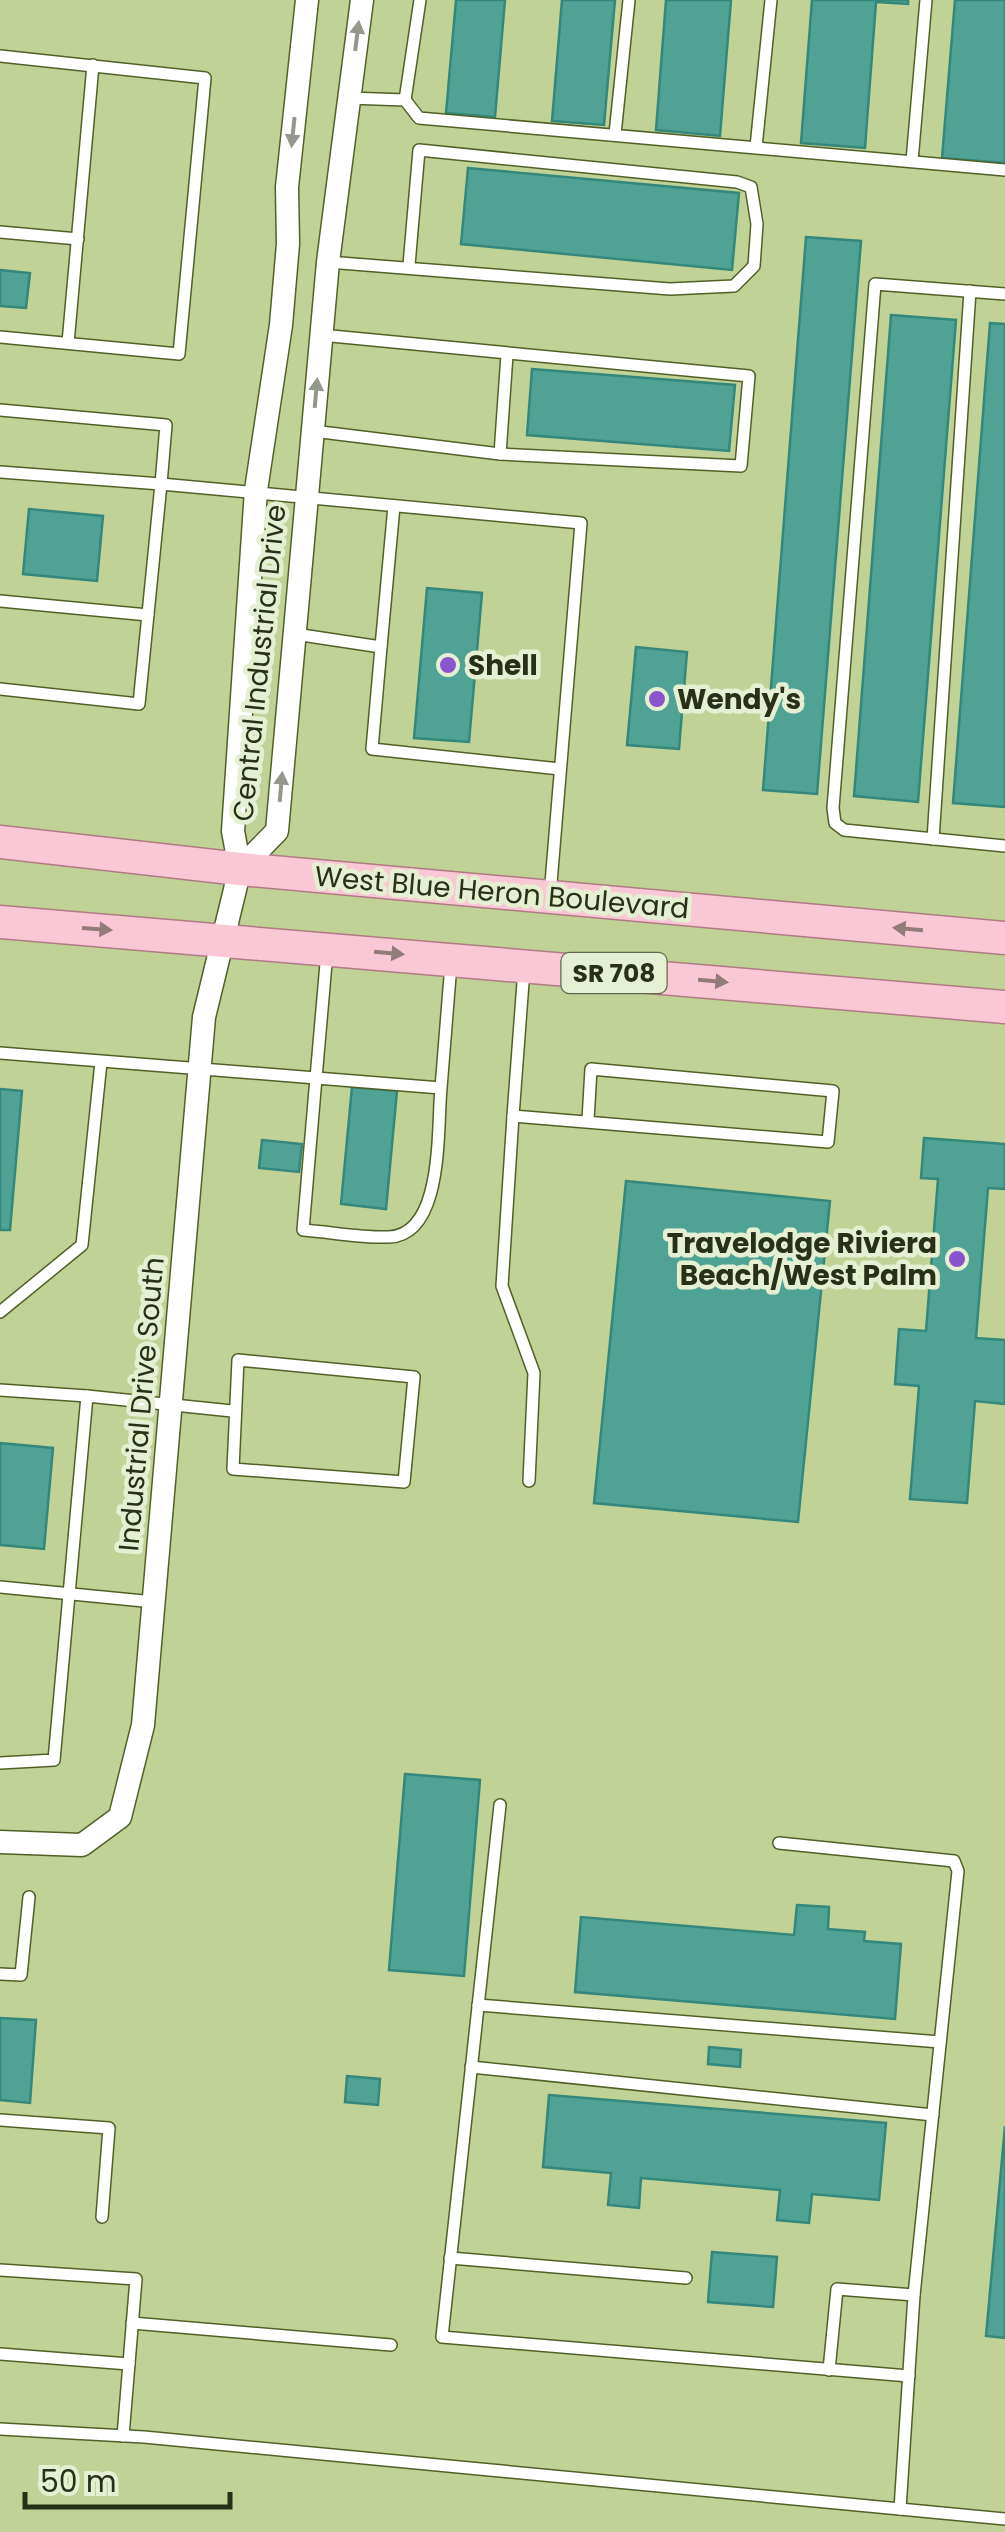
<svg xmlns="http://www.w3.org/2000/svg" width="1005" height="2532" viewBox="0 0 1005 2532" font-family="Poppins,sans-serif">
  <rect width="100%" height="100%" fill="#c1d296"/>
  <g fill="#50a294" stroke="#34887b" stroke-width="2.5">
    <polygon points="456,0 505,0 495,117 446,113"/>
    <polygon points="562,0 615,0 604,125 552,121"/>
    <polygon points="666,0 731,0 720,136 656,130"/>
    <polygon points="812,0 908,0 908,4 876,2 865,148 801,143"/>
    <polygon points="955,0 1005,0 1005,163 942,158"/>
    <polygon points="468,168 739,193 732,270 461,244"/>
    <polygon points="806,237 861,241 817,794 763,790"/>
    <polygon points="0,270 30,273 26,308 0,306"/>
    <polygon points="891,315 956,320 918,802 854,796"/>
    <polygon points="990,323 1005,324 1005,807 953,803"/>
    <polygon points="532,369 735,385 729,451 527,435"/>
    <polygon points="29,509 103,516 97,581 23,574"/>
    <polygon points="427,588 482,593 469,742 414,738"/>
    <polygon points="636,647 687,652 679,749 627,745"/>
    <polygon points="352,1087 397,1091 386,1209 341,1204"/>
    <polygon points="0,1089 22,1091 10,1230 0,1230"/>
    <polygon points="924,1138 1005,1144 1005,1189 988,1188 976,1338 1005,1340 1005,1404 975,1401 967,1503 910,1499 919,1386 895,1384 899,1329 926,1331 938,1179 921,1178"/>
    <polygon points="262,1140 302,1144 299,1172 259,1168"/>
    <polygon points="626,1181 830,1201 798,1522 594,1503"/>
    <polygon points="0,1443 53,1448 44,1549 0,1545"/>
    <polygon points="405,1774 480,1780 464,1976 389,1970"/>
    <polygon points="797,1905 829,1907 828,1929 865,1932 864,1941 901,1944 895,2019 575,1992 581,1917 794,1935"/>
    <polygon points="0,2018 36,2020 30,2103 0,2100"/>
    <polygon points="709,2047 741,2050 740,2067 708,2064"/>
    <polygon points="347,2076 380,2079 378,2105 345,2102"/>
    <polygon points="549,2095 886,2123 879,2200 812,2194 809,2223 777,2220 780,2190 641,2178 639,2208 608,2205 611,2173 543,2167"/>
    <polygon points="1005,2126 1005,2338 986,2336"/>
    <polygon points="712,2252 777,2257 773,2307 708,2302"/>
  </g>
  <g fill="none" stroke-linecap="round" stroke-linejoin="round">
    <g stroke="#516027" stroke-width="14">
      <g id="service">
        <polyline points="0,56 205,78 179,354 0,337"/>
        <polyline points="349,98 405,100 420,0"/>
        <polyline points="405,100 419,118 1005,170"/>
        <polyline points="615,134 629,0"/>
        <polyline points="756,147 771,0"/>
        <polyline points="912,161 926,0"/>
        <polyline points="0,232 78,239"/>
        <polyline points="328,262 670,289 734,286 754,266 757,224 751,187 737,182 419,150 409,265"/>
        <polyline points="1005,294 875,284 833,808 835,823 844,830 1005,846"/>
        <polyline points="68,343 93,65"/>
        <polyline points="0,410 166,425 161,484 0,472"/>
        <polyline points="313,431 500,454 741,466 749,376 321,335"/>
        <polyline points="500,454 507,355"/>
        <polyline points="0,601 148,615"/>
        <polyline points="295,634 381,647 372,749 560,769"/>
        <polyline points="381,647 394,506"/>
        <polyline points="0,689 139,704 161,484 581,523 550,895"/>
        <polyline points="933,839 970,291"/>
        <polyline points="524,969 513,1116 828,1142 833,1091 591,1069 588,1120"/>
        <polyline points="0,1053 316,1078 327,952"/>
        <path d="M441,1088C437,1129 444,1235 389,1237C361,1238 331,1232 303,1230L316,1078L441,1088L451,964"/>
        <polyline points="513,1116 502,1286 534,1373 529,1481"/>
        <polyline points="0,1312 82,1245 101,1062"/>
        <polygon points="238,1360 414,1377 404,1482 233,1469"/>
        <polyline points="0,1390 87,1396"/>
        <polyline points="0,1587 154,1602"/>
        <polyline points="0,1763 54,1760 87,1396 232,1411"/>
        <polyline points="500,1805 442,2337 909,2376"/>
        <polyline points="779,1843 954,1861 958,1871 914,2295"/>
        <polyline points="0,1974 21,1975 29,1897"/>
        <polyline points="478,2005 940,2042"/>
        <polyline points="471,2067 933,2115"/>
        <polyline points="0,2120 109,2128 102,2217"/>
        <polyline points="450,2258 686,2278"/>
        <polyline points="0,2270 136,2279 123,2436"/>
        <polyline points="132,2323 391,2345"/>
        <polyline points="0,2354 129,2364"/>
        <polyline points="829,2370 837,2289 914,2295 900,2509"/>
        <polyline points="0,2429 144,2437 1005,2519"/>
      </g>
    </g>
    <g stroke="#516027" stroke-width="25">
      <g id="minor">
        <polyline points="240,869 277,831 328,262 362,0"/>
        <polyline points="0,1842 82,1845 120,1817 143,1725 204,1017 240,869 233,831 256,490 281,325 288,244 287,187 307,0"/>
      </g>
    </g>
    <g stroke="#af7a81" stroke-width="35">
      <g id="primary">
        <polyline points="0,842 240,869 1005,938"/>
        <polyline points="0,922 1005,1007"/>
      </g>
    </g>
    <use href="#service" stroke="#fff" stroke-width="11"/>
    <use href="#minor" stroke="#fff" stroke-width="22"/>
    <use href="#primary" stroke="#fac7d6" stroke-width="32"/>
  </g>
  <defs><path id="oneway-solid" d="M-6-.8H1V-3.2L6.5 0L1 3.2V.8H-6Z" transform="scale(2.5)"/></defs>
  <g fill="#94988c">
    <use href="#oneway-solid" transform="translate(357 36) rotate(-83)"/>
    <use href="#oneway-solid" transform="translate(293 132) rotate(96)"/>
    <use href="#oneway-solid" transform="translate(316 393) rotate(-85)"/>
    <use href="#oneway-solid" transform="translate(281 787) rotate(-85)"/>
  </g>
  <g fill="#927c77">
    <use href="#oneway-solid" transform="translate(97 929) rotate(4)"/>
    <use href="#oneway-solid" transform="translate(908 929) rotate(-175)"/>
    <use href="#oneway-solid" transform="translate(389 953) rotate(5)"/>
    <use href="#oneway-solid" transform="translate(713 981) rotate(5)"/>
  </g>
  <g fill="#8954cc" stroke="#e5efd1" stroke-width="4">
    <circle cx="448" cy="665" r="10"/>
    <circle cx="657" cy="699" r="10"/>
    <circle cx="957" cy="1259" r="10"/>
  </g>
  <g text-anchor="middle" stroke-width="9" stroke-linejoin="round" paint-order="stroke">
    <rect fill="#e5efd1" stroke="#616950" stroke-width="2.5" x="561.5" y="953" width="105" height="40" rx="8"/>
    <g font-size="25" font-weight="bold" fill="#293018">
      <text x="614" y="982">SR 708</text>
    </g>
    <g font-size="28" fill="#293018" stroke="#e5efd1">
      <text transform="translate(259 663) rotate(-84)" y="10">Central Industrial Drive</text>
      <text transform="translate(502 892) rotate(5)" y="10">West Blue Heron Boulevard</text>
      <text transform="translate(141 1404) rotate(-85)" y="10">Industrial Drive South</text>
    </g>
    <g font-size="28" font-weight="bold" fill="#293018" stroke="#e5efd1" text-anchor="start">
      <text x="468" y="675">Shell</text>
      <text x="677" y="709">Wendy's</text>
      <text x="937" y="1253" text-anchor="end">Travelodge Riviera<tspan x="937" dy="32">Beach/West Palm</tspan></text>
    </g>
  </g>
  <path d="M25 2492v15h205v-15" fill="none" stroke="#293018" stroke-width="5"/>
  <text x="40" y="2492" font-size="30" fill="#293018" stroke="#e5efd1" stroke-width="8" paint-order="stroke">50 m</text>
</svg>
